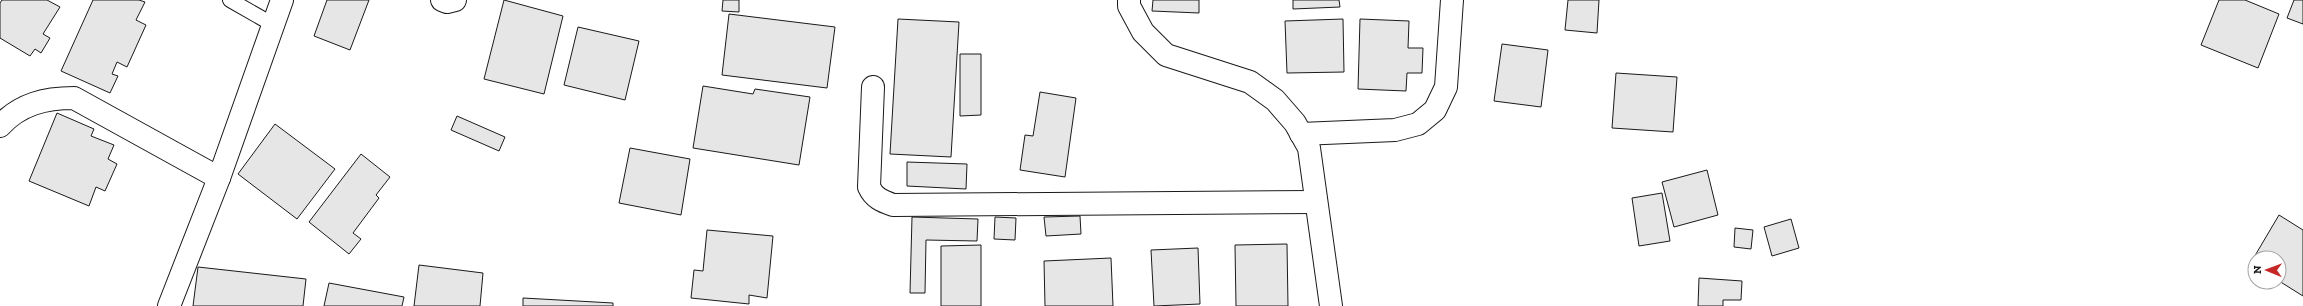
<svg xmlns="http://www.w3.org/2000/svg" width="2303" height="306" viewBox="0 0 2303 306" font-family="'Zilla Slab',serif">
  <rect width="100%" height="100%" fill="#fff"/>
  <g fill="#e6e6e6" stroke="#1a1a1a">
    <polygon points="2,0 47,0 60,7 43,34 50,38 41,53 35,49 30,56 0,38 0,3"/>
    <polygon points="93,0 139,0 145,2 136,20 146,25 127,67 117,62 112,74 118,76 110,93 61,71"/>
    <polygon points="327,0 369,0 350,50 314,36"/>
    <polygon points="504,0 563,16 544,94 484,79"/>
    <polygon points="723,0 739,0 739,12 722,11"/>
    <polygon points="1153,0 1199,0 1199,13 1152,11"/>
    <polygon points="1293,0 1339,0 1340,7 1293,9"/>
    <polygon points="1568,0 1599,0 1597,33 1565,30"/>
    <polygon points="2219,0 2245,0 2279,14 2258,68 2201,45"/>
    <polygon points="2294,0 2303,0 2303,24 2287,18"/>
    <polygon points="729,14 835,27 827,88 722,75"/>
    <polygon points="898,19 959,22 951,157 890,154"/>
    <polygon points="1343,19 1344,72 1287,73 1285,21"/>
    <polygon points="1360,19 1409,21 1408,48 1423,48 1422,73 1407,73 1406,91 1358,89"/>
    <polygon points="578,27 639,41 625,100 564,85"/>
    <polygon points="1502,44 1548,50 1541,107 1494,101"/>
    <polygon points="960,54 981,54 981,115 960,116"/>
    <polygon points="1616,73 1677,77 1673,132 1612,128"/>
    <polygon points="703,86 753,94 755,89 810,97 799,165 693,148"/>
    <polygon points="1040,92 1076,98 1065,177 1020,170 1025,135 1033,136"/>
    <polygon points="57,113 94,129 91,136 114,145 108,159 117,164 105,191 96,187 89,206 29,181"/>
    <polygon points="457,116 505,137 499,151 451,130"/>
    <polygon points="275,124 335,169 297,219 238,174"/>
    <polygon points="630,148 690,159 681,215 619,203"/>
    <polygon points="361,154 390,177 376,195 379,198 353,233 361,239 349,254 309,222"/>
    <polygon points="907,162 967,164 966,189 907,186"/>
    <polygon points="1707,170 1718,215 1674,227 1662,182"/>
    <polygon points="1662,193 1670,241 1639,246 1632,198"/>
    <polygon points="2279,215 2303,230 2303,296 2279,281 2279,258 2255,258 2255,267 2250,264"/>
    <polygon points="1080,216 1081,234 1046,236 1044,217"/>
    <polygon points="912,217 978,219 977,241 926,240 925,293 910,293"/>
    <polygon points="995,217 1016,218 1015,240 994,239"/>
    <polygon points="1791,219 1799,248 1772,256 1764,227"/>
    <polygon points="1735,228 1753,230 1751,249 1734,247"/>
    <polygon points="707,230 773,236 767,298 749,295 749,304 691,298 694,270 703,271"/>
    <polygon points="1287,244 1288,306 1236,306 1235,245"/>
    <polygon points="981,245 981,306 941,306 941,246"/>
    <polygon points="1198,248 1200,304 1154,306 1151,250"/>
    <polygon points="1111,258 1113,306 1045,306 1044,261"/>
    <polygon points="419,265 483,273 480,306 414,306"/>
    <polygon points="198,267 306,279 303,306 193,306"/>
    <polygon points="1699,278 1742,281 1741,300 1723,300 1723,306 1698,306"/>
    <polygon points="329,283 404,297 402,306 324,306"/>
    <polygon points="523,298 613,303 613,306 523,306"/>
  </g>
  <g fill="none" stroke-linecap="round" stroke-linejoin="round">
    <g stroke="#1a1a1a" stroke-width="16">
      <polyline id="lane" points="230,0 272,24"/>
    </g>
    <g stroke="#1a1a1a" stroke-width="24">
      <g id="street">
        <polyline points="442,0 447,2 455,0"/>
        <polyline points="1129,0 1129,6 1143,32 1166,55 1250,82 1275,100 1295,123 1309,148 1331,306"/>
        <path d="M873,87L869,187C874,198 882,201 893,205L1316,202"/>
        <path d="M0,126C20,104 45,98 74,98L219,178"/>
        <polyline points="1301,134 1395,130 1418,124 1435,110 1446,87 1452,0"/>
        <polyline points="169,306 219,178 282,0"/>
      </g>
    </g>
    <use href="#lane" stroke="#fff" stroke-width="14"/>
    <use href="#street" stroke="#fff" stroke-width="22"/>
  </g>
  <g transform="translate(2267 270) rotate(271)"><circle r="19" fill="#ffffff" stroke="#a3a3a3"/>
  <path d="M0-3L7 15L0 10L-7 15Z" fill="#c62828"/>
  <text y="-6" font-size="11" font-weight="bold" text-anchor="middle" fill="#1a1a1a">N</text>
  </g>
</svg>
